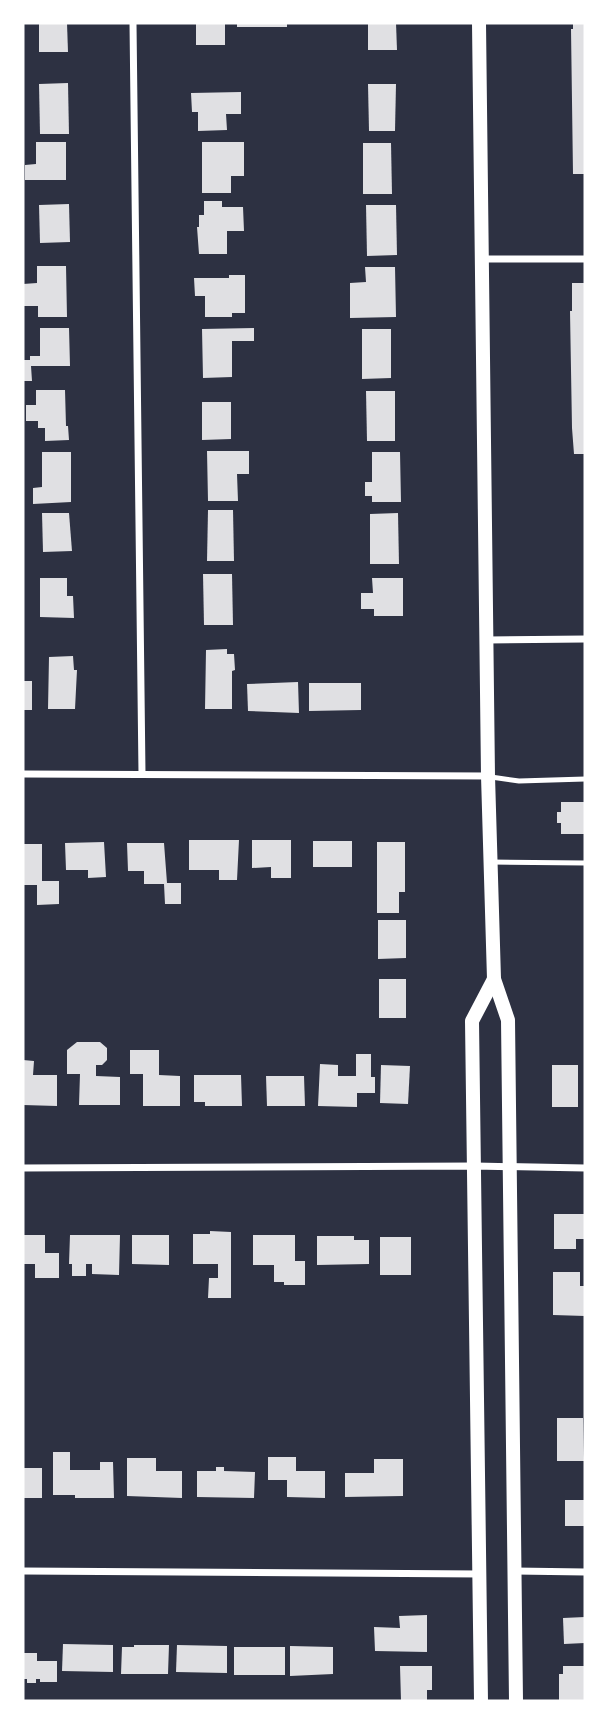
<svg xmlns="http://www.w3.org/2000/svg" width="608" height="1724" viewBox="0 0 608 1724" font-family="'Work Sans',sans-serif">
  <rect width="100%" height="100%" fill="#2d3142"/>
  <g fill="#e0e0e3">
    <polygon points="39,23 67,23 68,52 39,52"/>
    <rect x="196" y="23" width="29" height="22"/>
    <rect x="237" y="23" width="50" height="4"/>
    <polygon points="368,23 396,23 397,50 368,50"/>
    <polygon points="573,23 585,23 585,174 573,174 571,29 573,29"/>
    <polygon points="68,83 69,134 40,134 39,84"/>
    <polygon points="368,84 396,84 395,131 369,131"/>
    <polygon points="241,92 241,114 226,114 227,130 198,131 198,112 192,112 191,93"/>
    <polygon points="36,142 66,142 66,180 25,180 25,165 36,164"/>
    <polygon points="202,142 244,142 244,176 231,176 231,193 202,193"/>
    <polygon points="363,143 391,143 392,194 363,194"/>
    <polygon points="204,201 222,201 222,207 243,207 244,231 227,231 227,254 199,254 197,227 199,227 199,215 204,215"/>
    <polygon points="69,204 70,242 40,243 39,205"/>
    <polygon points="366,205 396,205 397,255 367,256"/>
    <polygon points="37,266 66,266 67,317 38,317 38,306 23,306 23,284 37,283"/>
    <polygon points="365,267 395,267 396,317 350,318 350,283 366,282"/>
    <polygon points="229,275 245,275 245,313 232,313 232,317 205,317 205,296 195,296 194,278 229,278"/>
    <polygon points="572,283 585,283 585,454 574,454 572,428 570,311 572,311"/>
    <polygon points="40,328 69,328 70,366 31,366 32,381 23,381 23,360 30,360 30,356 40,356"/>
    <polygon points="254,328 254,341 232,341 232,377 203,378 202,329"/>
    <polygon points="362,329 391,329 391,378 362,379"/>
    <polygon points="36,390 65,390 66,426 68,426 69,440 45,441 45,428 38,428 38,421 26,421 26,405 36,405"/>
    <polygon points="366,391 395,391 395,441 367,441"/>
    <polygon points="202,402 231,402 231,439 202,440"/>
    <polygon points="207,451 249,451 249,474 237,474 238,501 208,501"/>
    <polygon points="42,452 71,452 71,502 33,504 33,488 42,487"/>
    <polygon points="372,452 400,452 401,502 372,502 372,496 365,496 365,482 372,482"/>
    <polygon points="208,510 233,510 234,561 207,561"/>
    <polygon points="42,513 69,513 72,551 43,552"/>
    <polygon points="398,513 399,564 370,564 370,514"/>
    <polygon points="203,574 232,574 233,625 204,625"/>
    <polygon points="40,578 67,578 67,596 73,596 74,618 40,617"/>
    <polygon points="372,578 403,578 403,616 374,616 374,609 361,609 361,593 373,593"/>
    <polygon points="227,649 227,654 234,654 235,670 232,671 232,709 205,709 206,650"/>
    <polygon points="73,656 74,670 77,670 75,709 48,709 49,657"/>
    <rect x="23" y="681" width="9" height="29"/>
    <polygon points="298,682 299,713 248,711 247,684"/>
    <polygon points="309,683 361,683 361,710 309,711"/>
    <polygon points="561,802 585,802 585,834 561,834 561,823 557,823 557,812 561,812"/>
    <polygon points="189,840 239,840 237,880 219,880 219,870 189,870"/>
    <polygon points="252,840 291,840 291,878 271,878 271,867 252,868"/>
    <rect x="313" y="841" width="39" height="26"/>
    <polygon points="104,842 106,877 88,878 88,870 66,870 65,843"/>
    <polygon points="377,842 405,842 405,892 399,892 399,913 377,913"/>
    <polygon points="127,843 164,843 167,883 181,883 181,904 165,904 164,884 144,884 144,871 128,871"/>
    <polygon points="23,844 42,844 42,881 59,881 59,904 37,905 37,885 23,885"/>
    <polygon points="378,920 406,920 406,958 378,959"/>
    <rect x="379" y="979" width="27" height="39"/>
    <polygon points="77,1042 100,1042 107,1048 107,1060 102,1065 96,1065 96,1076 120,1077 120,1105 79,1105 80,1074 67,1074 67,1050"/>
    <polygon points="130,1050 159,1050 159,1075 180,1076 180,1106 143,1106 143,1074 130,1074"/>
    <polygon points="356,1054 371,1054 371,1077 375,1077 375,1093 357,1093 357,1107 318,1106 320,1064 338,1065 338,1076 356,1076"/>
    <polygon points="23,1060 34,1061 33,1075 57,1075 57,1106 23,1105"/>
    <polygon points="381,1065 410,1066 408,1104 380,1103"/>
    <rect x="552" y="1065" width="26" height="42"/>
    <polygon points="194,1075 241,1075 242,1106 205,1106 205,1102 194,1102"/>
    <polygon points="266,1076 304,1076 305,1106 267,1106"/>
    <polygon points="554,1214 585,1214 585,1239 576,1239 576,1249 554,1249"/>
    <polygon points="210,1231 231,1232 231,1298 208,1298 209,1278 218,1278 218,1264 193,1264 193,1234 210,1234"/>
    <polygon points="23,1235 45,1235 45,1253 59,1253 59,1278 35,1278 35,1264 23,1264"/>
    <polygon points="70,1235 120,1235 119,1275 92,1274 92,1264 86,1264 86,1276 72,1276 72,1264 69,1264"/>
    <polygon points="132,1235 169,1235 169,1265 132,1264"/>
    <polygon points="253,1235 295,1235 295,1261 305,1261 305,1285 284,1285 284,1282 274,1282 274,1265 253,1265"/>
    <polygon points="317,1236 354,1236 354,1240 369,1240 369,1264 317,1265"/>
    <rect x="380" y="1237" width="31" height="38"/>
    <polygon points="553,1272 580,1272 580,1286 585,1286 585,1316 553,1315"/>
    <polygon points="557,1418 583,1418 584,1461 557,1461"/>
    <polygon points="53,1452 70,1452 70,1470 100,1470 100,1462 113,1462 114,1498 75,1498 75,1495 53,1495"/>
    <polygon points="268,1457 296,1457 296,1471 325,1471 325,1498 287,1497 287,1480 268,1480"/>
    <polygon points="127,1458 156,1458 156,1471 182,1471 182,1498 127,1496"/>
    <polygon points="374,1459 403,1459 403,1496 345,1497 345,1473 374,1473"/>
    <polygon points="216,1467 224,1467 224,1471 255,1472 254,1498 197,1497 197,1471 216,1471"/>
    <rect x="23" y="1468" width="19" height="30"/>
    <rect x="565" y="1500" width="20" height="26"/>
    <polygon points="427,1615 427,1652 375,1651 374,1627 400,1628 399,1616"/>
    <polygon points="585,1617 585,1643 564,1644 563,1618"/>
    <polygon points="63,1644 113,1645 113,1672 62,1671"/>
    <polygon points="134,1645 169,1645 168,1674 121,1674 122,1647 134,1647"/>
    <polygon points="177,1645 227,1646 227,1673 176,1672"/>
    <polygon points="290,1646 333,1647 333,1674 290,1676"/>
    <rect x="234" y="1647" width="51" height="28"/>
    <polygon points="23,1653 37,1653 37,1661 57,1661 57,1682 40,1682 40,1679 36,1679 36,1683 27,1683 27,1679 23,1679"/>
    <polygon points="400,1666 432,1666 432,1690 427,1690 427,1701 401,1701"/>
    <polygon points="563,1666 585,1666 585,1701 559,1701 559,1674 563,1674"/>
  </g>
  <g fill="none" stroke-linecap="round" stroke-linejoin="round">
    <g stroke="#fff" stroke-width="5">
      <polyline points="491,777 519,781 585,779"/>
      <polyline points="490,862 585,863"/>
    </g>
    <g stroke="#fff" stroke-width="7">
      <polyline points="133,23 142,774"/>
      <polyline points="482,259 585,259"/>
      <polyline points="487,640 585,639"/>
      <polyline points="23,774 488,776"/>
      <polyline points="23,1168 475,1166 585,1168"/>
      <polyline points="23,1571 480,1574"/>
      <polyline points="515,1571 585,1572"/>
    </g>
    <g stroke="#fff" stroke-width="14">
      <polyline points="479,23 488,776 494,979 508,1020 516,1701"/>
      <polyline points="481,1701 472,1021 494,979"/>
    </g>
  </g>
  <rect width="608" height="1724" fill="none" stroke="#ffffff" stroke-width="49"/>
</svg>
